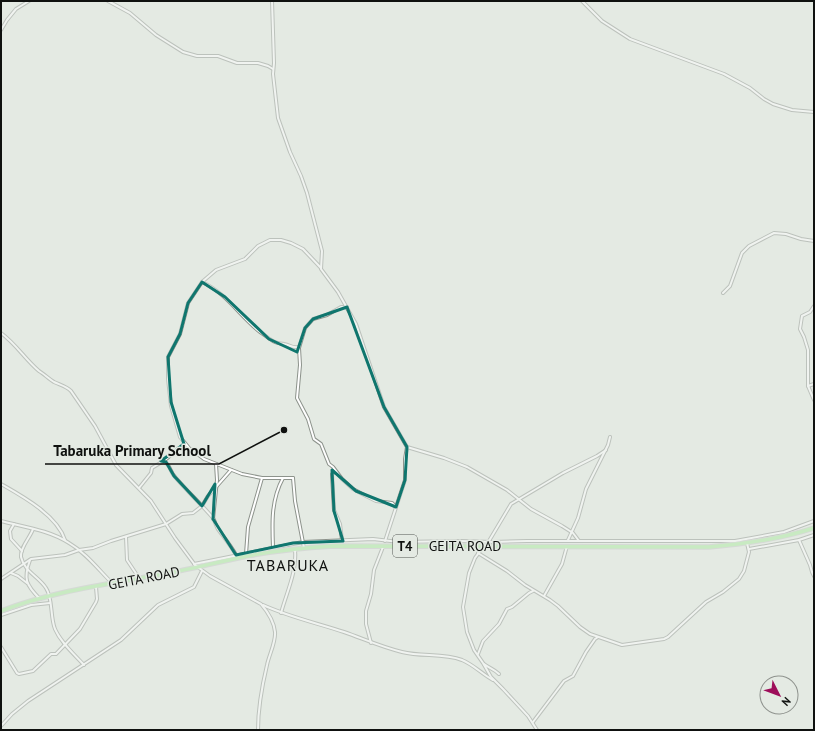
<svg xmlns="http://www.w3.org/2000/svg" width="815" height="731" viewBox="0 0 815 731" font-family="'PT Sans',sans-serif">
  <rect width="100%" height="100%" fill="#e4eae3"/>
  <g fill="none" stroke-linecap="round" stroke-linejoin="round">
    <g stroke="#8d938c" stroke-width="4">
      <g id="minor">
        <polyline points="108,1 130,13 156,35 183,52 197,56 218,56 237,63 258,63 268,66 273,69"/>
        <polyline points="272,1 274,63 273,74 278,118 290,152 301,176 307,193 322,251 321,269 338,292 356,324 384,407 407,447 405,459 405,480 385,541"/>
        <polyline points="582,1 602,21 630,39 724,74 750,88 764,99 773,104 792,110 814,112"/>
        <polyline points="1,30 7,20 16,9 29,1"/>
        <path d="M202,282C226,293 240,316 260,332C265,335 270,340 275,342C279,344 281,343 284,344C291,345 290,348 299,347"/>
        <polyline points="723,293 730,286 742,253 749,246 774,233 786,234 801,239 814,241"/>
        <polyline points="814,306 810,312 802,316 800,329 804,337 808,350 808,386 814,400"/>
        <polyline points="347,307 341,307 327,315 313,319 305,328 299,348 300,365 297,398 308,419 314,439 321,444 329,464 333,467 342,479 353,489 366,496 376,501 392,503 396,507"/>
        <path d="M1,333C16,344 25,359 39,371C44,374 49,379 54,382C60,385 66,386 71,391L95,426L116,465L151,501L175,538L195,565L210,576L261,604C267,611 274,622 275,632C276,642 269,655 267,665C262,686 258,708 258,730"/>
        <polyline points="808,386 814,384"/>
        <polyline points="407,447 444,458 467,467 507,490 531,509 562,526 573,533 579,541"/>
        <path d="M161,461C171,463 169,471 175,477C187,491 201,504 213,518C216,523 216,528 220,532C226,540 231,546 236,555"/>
        <polyline points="336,472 332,474 334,510 340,524 342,540"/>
        <polyline points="293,478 262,478 242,474 204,459 189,448 180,437 171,406 168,379 168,357 180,334 188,303 202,282 216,270 245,259 258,246 270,240 281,240 291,243 303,249 321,268"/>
        <polyline points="293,478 295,501 304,548"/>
        <path d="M1,484C22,496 57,515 65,540"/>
        <polyline points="139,488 151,473 152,468 165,460 184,444"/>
        <polyline points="213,519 217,480 216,464"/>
        <path d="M1,521C24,527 49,530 69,543C86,553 98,569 112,583"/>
        <polyline points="14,524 10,531 11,539 22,551"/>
        <path d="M33,529C30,538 20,547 21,557C24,571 39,577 46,588C53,598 50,617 55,629C61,643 74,654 84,665"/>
        <polyline points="126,537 127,560 139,578"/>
        <polyline points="568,540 578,518 586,489 608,445 610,437"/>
        <polyline points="799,540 810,565 812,572 814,576"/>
        <polyline points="489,541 511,504 563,473 597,456 606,450"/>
        <path d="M273,547C272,523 271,500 283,478"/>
        <polyline points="483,547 475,558 469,573 463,607 467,632 474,650 483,663 491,677 503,689 528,716 537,730"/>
        <polyline points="749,549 799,540 814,535"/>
        <polyline points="478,553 507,571 525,585 550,600 558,606 580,627 590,634 622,645 664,639 668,637 706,602 723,592 739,579 744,571 749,552 747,543"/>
        <polyline points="246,554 248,527 262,478"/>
        <path d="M30,560C23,579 26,585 40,599"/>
        <polyline points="194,564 303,542 373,539 399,542 461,541 493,542 527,541 735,541 784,532 814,521"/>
        <polyline points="11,573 18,576 27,583"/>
        <polyline points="1,579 31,559 65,555 79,550 93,548 111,541 166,524 182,514 193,513 202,506 208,496 231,470"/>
        <polyline points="544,596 562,564 567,546"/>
        <path d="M263,605C289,617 317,623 344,632C364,639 381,647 402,652C422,657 443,653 462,660C474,665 482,674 493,680"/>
        <path d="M281,613C287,591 297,572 295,549"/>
        <polyline points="1,615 31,605 50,603"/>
        <polyline points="371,643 366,624 366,611 371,594 374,570 383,547"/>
        <polyline points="1,647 17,673 19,674 33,671 51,654 56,654 80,629 96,602 97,599 96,587"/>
        <polyline points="478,654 483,641 499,624 507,609 512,607 529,593 533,591"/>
        <path d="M484,664C489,668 494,669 499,674"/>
        <polyline points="533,722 564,681 573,676 586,652 595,639 598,637"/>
        <polyline points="1,726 12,714 28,701 121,640 158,605 194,587 202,571"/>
      </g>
    </g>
    <g stroke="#c5c6c5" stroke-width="5.5">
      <path id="highway" d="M1,611C52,591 110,584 163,574C188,570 213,563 238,558C269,551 301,548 334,546L709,547C745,544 780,539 814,528"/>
    </g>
    <use href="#minor" stroke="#fff" stroke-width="2"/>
    <use href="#highway" stroke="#a7ec9a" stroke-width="3.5"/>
  </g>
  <path d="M0 0H815V731H0ZM202,282L225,297L269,339L297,352L305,328L313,319L347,307L384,407L407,447L405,480L396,507L356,491L332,470L334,511L343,541L293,543L236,555L213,519L215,484L202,506L174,476L166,462L161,461L184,444L171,402L168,357L180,334L188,303Z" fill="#e4eae3" fill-opacity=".55" fill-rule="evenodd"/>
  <path fill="none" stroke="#0f766e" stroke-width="3" stroke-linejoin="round" d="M202,282L225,297L269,339L297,352L305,328L313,319L347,307L384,407L407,447L405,480L396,507L356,491L332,470L334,511L343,541L293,543L236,555L213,519L215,484L202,506L174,476L166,462L161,461L184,444L171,402L168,357L180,334L188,303Z"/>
  <g text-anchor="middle" stroke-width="3" stroke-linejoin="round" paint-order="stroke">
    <rect fill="#e4eae3" stroke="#4f524f" stroke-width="1" x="393" y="535" width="24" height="22" rx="3"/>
    <g font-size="13" font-weight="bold" fill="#0f110f">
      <text x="405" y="551">T4</text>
    </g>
    <g font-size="14" fill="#0f110f" stroke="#e4eae3">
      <text x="465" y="551">GEITA ROAD</text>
      <text transform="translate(144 578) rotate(-11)" y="5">GEITA ROAD</text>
    </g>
    <g font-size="16" letter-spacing="1" fill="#0f110f" stroke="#e4eae3">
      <text x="288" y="571">TABARUKA</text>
    </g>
  </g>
  <path fill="none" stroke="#0f110f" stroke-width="1.5" d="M284 430L219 464H45"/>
  <circle fill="#0f110f" stroke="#e4eae3" stroke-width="1.5" cx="284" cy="430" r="4"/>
  <g font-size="15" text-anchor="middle" font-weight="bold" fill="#0f110f" stroke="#e4eae3" stroke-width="3" stroke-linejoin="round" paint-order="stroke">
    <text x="132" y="456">Tabaruka Primary School</text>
  </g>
  <rect width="815" height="731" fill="none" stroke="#0f110f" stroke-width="4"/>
  <g transform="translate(779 695) rotate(132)"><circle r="19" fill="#e4eae3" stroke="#8f938e"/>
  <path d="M0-3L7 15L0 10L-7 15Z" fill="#9e0e5a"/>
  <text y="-6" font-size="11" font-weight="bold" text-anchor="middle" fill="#0f110f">N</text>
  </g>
</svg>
